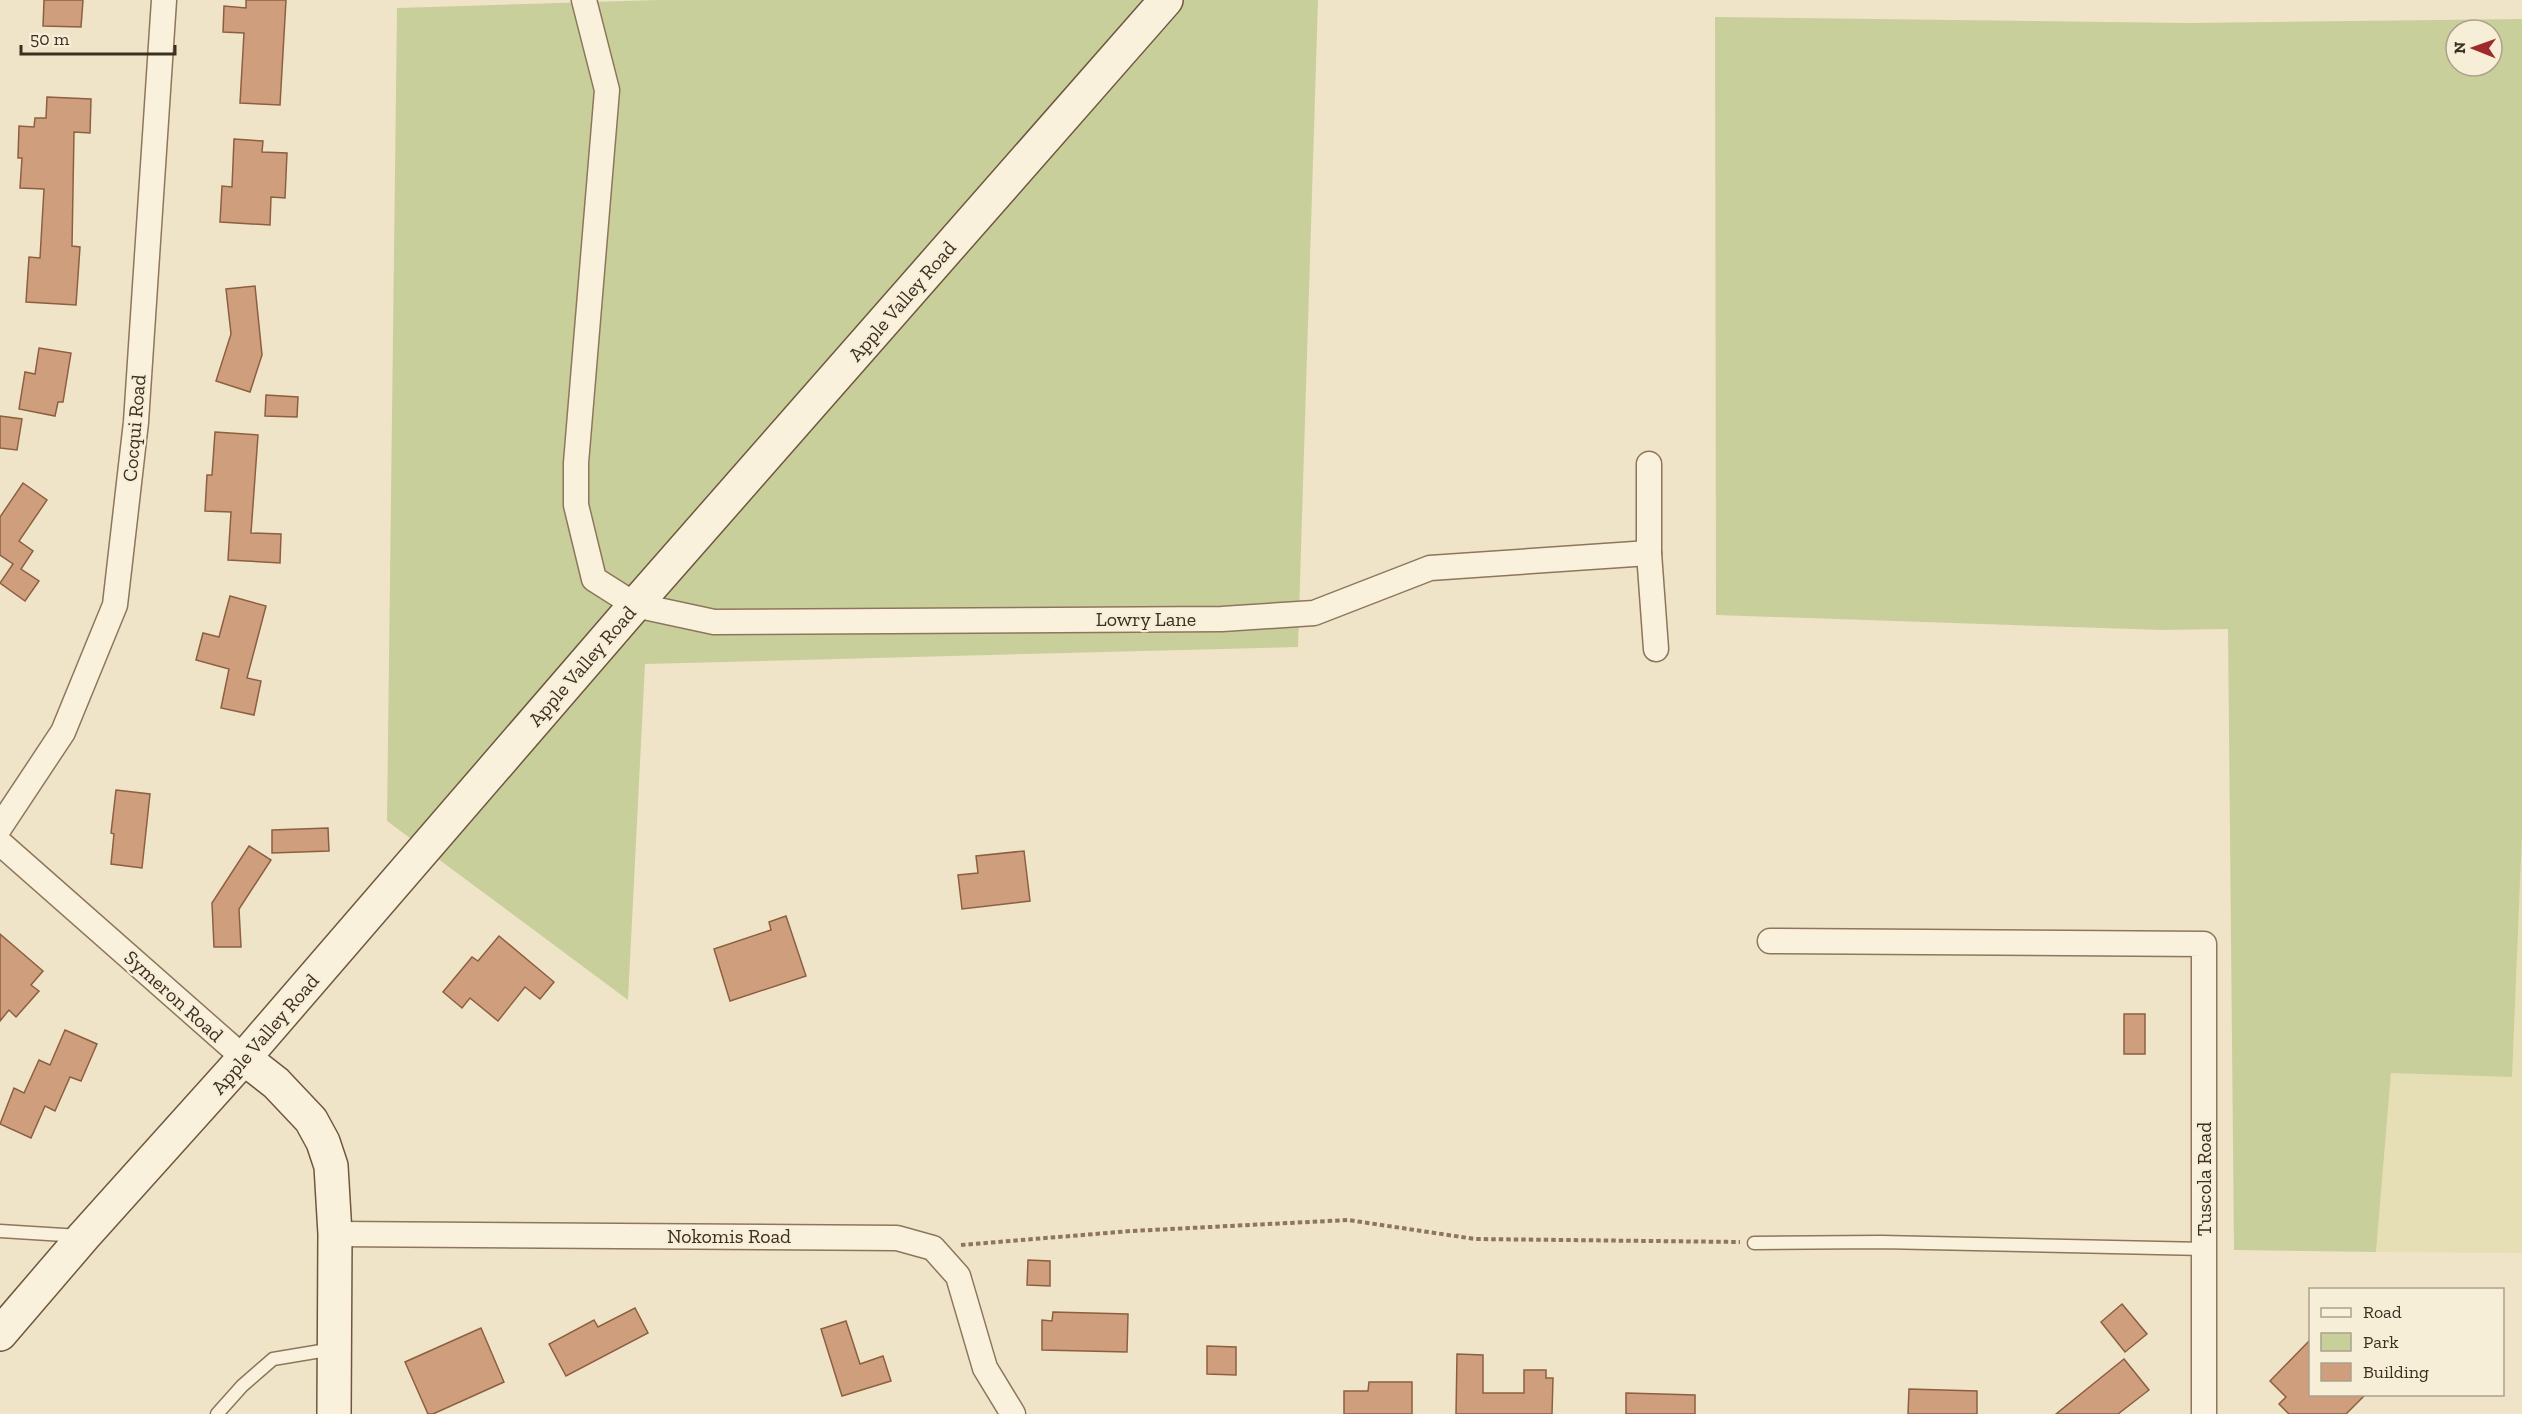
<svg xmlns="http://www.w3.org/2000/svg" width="2522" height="1414" viewBox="0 0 2522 1414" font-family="'Zilla Slab',serif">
  <rect width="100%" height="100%" fill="#f0e4c8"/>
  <polygon fill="#e6deb5" points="2522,834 2522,1253 2376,1252 2391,1072 2512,1076"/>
  <g fill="#c9cf9b" fill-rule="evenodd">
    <polygon points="658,0 1318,0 1298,647 645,664 628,1000 387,821 397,8"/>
    <path d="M1715,17L2189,23L2522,19V834L2512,1077L2391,1073L2376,1252L2234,1250L2228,629L2162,630L1716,615ZM2456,30H2492V66H2456Z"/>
  </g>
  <g fill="#cf9f7d" stroke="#8d5f41" stroke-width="1.5">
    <polygon points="44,0 83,0 81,27 43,26"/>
    <polygon points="246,0 286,0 280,105 240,103 244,33 223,32 224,6 246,8"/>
    <polygon points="47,97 91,99 90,133 74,132 72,246 80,247 76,305 26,302 29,257 40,258 44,189 20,188 22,158 18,158 19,126 34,127 35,118 46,118"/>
    <polygon points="234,139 263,141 262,152 287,153 285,198 271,197 270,225 220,222 222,186 232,187"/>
    <polygon points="255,286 262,355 250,392 216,381 231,334 226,289"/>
    <polygon points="39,348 71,353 63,402 58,402 55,416 19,409 25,372 35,374"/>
    <polygon points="266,395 298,397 297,417 265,416"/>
    <polygon points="0,416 22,419 17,450 0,448"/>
    <polygon points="215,432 258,435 251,533 281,534 280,563 228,560 231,512 205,511 207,475 212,475"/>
    <polygon points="23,483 47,500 19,541 33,551 21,569 39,581 25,601 0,583 13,564 0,555 0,517"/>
    <polygon points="230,596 266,606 247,678 261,681 254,715 221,708 229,669 196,660 203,633 219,637"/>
    <polygon points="116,790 150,794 142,868 111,864 114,834 111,833"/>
    <polygon points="328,828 329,851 272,853 272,830"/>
    <polygon points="249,846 271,860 239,909 241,947 214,947 212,903"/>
    <polygon points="1024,851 1030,901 962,909 958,875 978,873 976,856"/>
    <polygon points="786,916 806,976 730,1001 714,949 771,930 769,922"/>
    <polygon points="0,934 43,971 31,985 39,991 16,1017 9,1010 0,1021"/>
    <polygon points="499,936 554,982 540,999 525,987 498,1021 470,998 462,1008 443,992 472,957 478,961"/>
    <rect x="2124" y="1014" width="21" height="40"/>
    <polygon points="65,1030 97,1044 81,1081 70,1077 55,1111 45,1106 31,1138 0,1124 14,1088 24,1093 39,1060 50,1065"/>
    <polygon points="1028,1260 1050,1261 1050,1286 1027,1285"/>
    <polygon points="2122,1304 2147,1334 2125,1352 2101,1322"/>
    <polygon points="635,1308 648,1333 566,1376 549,1344 594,1320 598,1327"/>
    <polygon points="1053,1312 1128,1314 1127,1352 1042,1350 1042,1320 1052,1321"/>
    <polygon points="846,1321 860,1364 883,1356 891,1381 842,1396 821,1329"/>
    <polygon points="481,1328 504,1382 433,1414 428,1414 405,1362"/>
    <polygon points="2310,1340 2310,1395 2365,1395 2346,1414 2289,1414 2279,1404 2286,1397 2270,1381"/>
    <polygon points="1207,1346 1236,1347 1236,1375 1207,1374"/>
    <polygon points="1457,1354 1483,1355 1483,1393 1524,1393 1524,1370 1546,1370 1546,1378 1553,1378 1552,1414 1456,1414"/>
    <polygon points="2124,1359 2149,1390 2118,1414 2056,1414"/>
    <polygon points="1369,1382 1412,1382 1412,1414 1344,1414 1344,1391 1368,1391"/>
    <polygon points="1909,1389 1977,1391 1977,1414 1908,1414"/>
    <polygon points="1626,1393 1695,1395 1695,1414 1626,1414"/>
  </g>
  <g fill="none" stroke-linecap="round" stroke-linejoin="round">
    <g stroke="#8d765c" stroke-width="15">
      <g id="lane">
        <polyline points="0,1231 80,1236"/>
        <polyline points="1754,1243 1881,1242 2204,1249"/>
        <polyline points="217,1414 242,1386 273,1359 333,1349"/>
      </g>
    </g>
    <g stroke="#8d765c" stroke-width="27">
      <g id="street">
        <polyline points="584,0 607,90 576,463 576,505 594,579 635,605 714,622 1222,619 1314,613 1430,568 1649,553"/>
        <polyline points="1649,464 1649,553 1656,649"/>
        <polyline points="0,827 63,732 115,605 136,422 164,0"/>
        <polyline points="0,843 244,1058"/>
        <polyline points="1770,941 2204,944 2204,1414"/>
        <polyline points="335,1234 897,1238 933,1248 958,1276 985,1368 1013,1414"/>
      </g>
    </g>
    <g stroke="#6f573f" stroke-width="36">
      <g id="secondary">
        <polyline points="244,1058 276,1083 311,1120 323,1142 331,1166 335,1234 334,1414"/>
        <polyline points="0,1334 84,1236 244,1058 635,605 1166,0"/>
      </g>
    </g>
    <polyline stroke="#8d765c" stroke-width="4" stroke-dasharray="4.5 3" stroke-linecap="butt" points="961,1245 1131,1231 1348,1220 1475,1239 1740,1242"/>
    <use href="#lane" stroke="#faf1dc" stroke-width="12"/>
    <use href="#street" stroke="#faf1dc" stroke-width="24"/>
    <use href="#secondary" stroke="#faf1dc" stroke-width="33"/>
  </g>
  <g text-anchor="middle" stroke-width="4.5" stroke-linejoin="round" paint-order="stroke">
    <g font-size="20" fill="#3d2e20" stroke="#f7eed8">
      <text transform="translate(902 301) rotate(-49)" y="7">Apple Valley Road</text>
      <text transform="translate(134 428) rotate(-85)" y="7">Cocqui Road</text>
      <text x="1146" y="626">Lowry Lane</text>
      <text transform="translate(582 666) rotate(-49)" y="7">Apple Valley Road</text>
      <text transform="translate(174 996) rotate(42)" y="7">Symeron Road</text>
      <text transform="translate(265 1034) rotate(-49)" y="7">Apple Valley Road</text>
      <text transform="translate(2204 1179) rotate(-90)" y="7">Tuscola Road</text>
      <text x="729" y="1243">Nokomis Road</text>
    </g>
  </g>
  <rect x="2309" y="1288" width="195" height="108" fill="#f7eed8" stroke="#ada18e" stroke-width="1.5"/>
  <rect x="2321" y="1308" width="30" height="9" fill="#faf1dc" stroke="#ada18e" stroke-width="1.5"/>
  <text x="2363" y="1318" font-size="18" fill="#3d2e20">Road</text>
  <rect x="2321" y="1333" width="30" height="18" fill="#c9cf9b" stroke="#ada18e" stroke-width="1.5"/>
  <text x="2363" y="1348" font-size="18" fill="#3d2e20">Park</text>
  <rect x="2321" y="1363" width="30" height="18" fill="#cf9f7d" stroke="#ada18e" stroke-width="1.5"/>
  <text x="2363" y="1378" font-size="18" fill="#3d2e20">Building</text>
  <g transform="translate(2474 48) rotate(271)"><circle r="28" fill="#f7eed8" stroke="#ada18e" stroke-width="1.5"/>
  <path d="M0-4.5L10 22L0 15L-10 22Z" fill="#9e2a2b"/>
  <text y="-9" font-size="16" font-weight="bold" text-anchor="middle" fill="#3d2e20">N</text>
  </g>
  <path d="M21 45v9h154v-9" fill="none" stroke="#3d2e20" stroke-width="3"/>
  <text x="30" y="45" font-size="18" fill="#3d2e20" stroke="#f7eed8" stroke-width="4.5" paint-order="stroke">50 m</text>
</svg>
